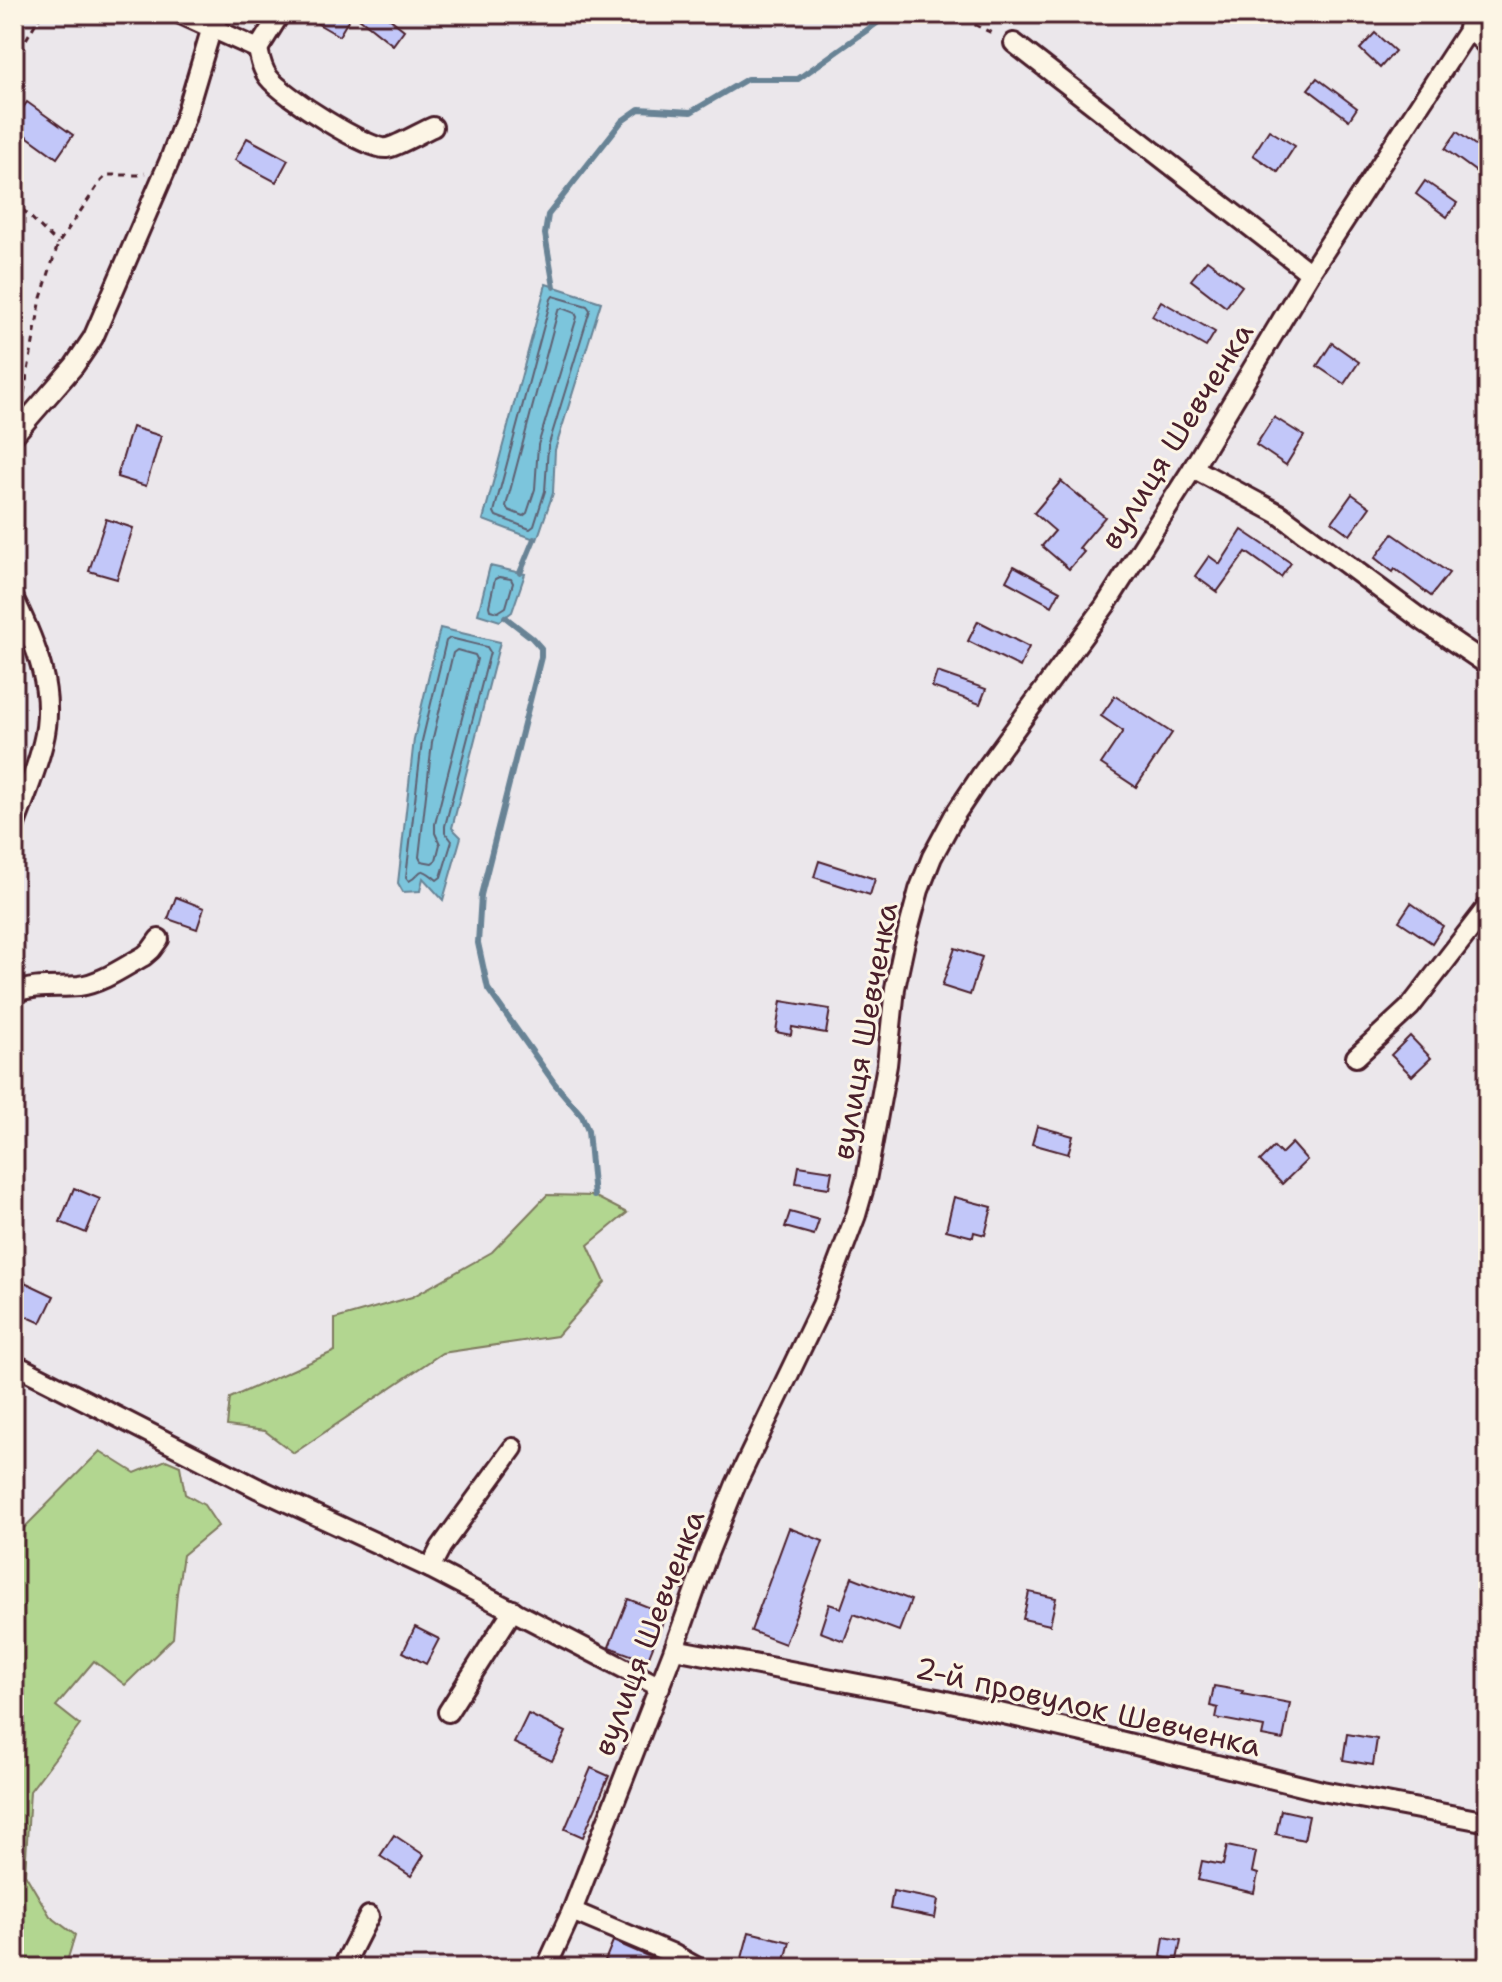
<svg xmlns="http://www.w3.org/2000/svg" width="1502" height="1982" viewBox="0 0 1502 1982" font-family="'Shantell Sans',sans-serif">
  <rect width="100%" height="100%" fill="#ebe7eb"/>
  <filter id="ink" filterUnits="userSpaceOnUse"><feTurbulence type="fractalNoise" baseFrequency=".0125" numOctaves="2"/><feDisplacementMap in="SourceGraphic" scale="16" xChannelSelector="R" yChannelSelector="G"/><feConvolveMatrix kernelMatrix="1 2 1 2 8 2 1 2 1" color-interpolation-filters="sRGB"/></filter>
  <g filter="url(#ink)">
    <g fill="#b2d690" stroke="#7e7a5e" stroke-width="2">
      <polygon points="547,1195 594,1196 627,1213 588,1245 605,1282 557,1336 442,1353 294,1453 265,1431 227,1426 230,1398 335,1351 335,1319 412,1297 492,1252"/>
      <polygon points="100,1451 135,1473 166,1460 180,1466 185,1494 204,1505 218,1526 183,1555 177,1593 173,1638 125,1685 94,1661 56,1706 80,1725 30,1791 25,1874 50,1916 75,1935 65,1968 14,1968 14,1538"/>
    </g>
    <g fill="#7cc5dc" stroke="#688395" stroke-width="2">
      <polygon points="546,284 601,302 555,450 553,493 537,540 483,520"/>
      <polygon points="490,566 525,574 512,612 500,621 478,614"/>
      <polygon points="440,628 500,642 452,828 461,837 443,900 423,878 420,891 403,892 398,883 414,739"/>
    </g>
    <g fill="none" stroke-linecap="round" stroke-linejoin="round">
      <g stroke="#5e6172" stroke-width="2">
        <polygon points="553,296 587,306 590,310 548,447 545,491 534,526 530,529 496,516 494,512 551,299"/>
        <polygon points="562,308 575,313 577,317 538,445 535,489 527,513 523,516 508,510 506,506 558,311"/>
        <polygon points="499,577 511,579 513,583 506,607 498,612 490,610 489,606 495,579"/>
        <path d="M450,638L487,647L490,652L445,826V832L452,841L441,877L437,880C416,862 423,875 409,881L406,877L422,741L446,641Z"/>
        <polygon points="457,650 475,655 477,659 435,824 435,833 440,844 436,860 432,863 421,861 419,857 432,742 453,653"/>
      </g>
      <g stroke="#688395" stroke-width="6">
        <polyline points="554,287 545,234 548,215 622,121 639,109 691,112 747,79 798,79 884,18 886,14"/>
        <polyline points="520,573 534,539"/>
        <polyline points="505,617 532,638 541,648 541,657 481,895 478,943 488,989 555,1084 582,1116 588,1131 594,1196"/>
      </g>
    </g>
    <g fill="#c2c7f9" stroke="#4a1f2b" stroke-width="2">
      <polygon points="301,14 352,14 339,36"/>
      <polygon points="354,14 384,14 404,30 393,45"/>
      <polygon points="1375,33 1395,51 1380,68 1360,49"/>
      <polygon points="1317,78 1357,108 1349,120 1308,89"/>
      <polygon points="27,102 73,135 57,158 14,127 14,121"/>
      <polygon points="1269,130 1295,146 1278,172 1253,155"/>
      <polygon points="1457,132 1488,154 1488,168 1482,176 1445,149"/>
      <polygon points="247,138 288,160 276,182 235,160"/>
      <polygon points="1425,181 1457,203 1447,217 1416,194"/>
      <polygon points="1207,260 1242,286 1226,307 1191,280"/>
      <polygon points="1161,301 1215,332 1206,347 1152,316"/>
      <polygon points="1332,343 1359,362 1344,384 1317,366"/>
      <polygon points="1274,417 1304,436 1286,465 1256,445"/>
      <polygon points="132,427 161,436 146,486 117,477"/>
      <polygon points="1061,481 1105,517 1079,548 1084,552 1069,569 1042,546 1055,531 1034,513"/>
      <polygon points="1352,494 1370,507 1350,535 1332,522"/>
      <polygon points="106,519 133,528 117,579 89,571"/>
      <polygon points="1242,530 1291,563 1281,577 1246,552 1217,592 1195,576 1209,556 1220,564"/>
      <polygon points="1393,534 1449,573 1431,596 1395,569 1393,572 1375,558"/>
      <polygon points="1014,566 1060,591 1052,606 1006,581"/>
      <polygon points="978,621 1029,647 1020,667 968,641"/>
      <polygon points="937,672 986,689 980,704 932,687"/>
      <polygon points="1115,696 1172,733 1136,787 1101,764 1123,731 1101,716"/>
      <polygon points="819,861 875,879 870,895 814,877"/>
      <polygon points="176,897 204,908 197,929 168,919"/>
      <polygon points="1411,903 1443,926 1432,943 1399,921"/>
      <polygon points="955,948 982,957 970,995 942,986"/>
      <polygon points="781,1001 830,1009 826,1033 792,1027 791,1035 776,1032"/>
      <polygon points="1410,1036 1431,1058 1412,1076 1391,1055"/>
      <polygon points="1037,1126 1073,1136 1068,1154 1032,1144"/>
      <polygon points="1292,1143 1307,1160 1282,1184 1260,1161 1274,1147 1281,1154"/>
      <polygon points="799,1166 832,1171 829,1188 796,1183"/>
      <polygon points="74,1188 100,1199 86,1233 60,1222"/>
      <polygon points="954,1197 992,1207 985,1235 974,1232 973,1237 946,1230"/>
      <polygon points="790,1212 819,1220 814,1235 785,1227"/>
      <polygon points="14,1277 54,1296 41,1323 14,1311"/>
      <polygon points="789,1528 823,1541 785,1644 751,1631"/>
      <polygon points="852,1577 911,1600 899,1631 854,1614 844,1641 820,1632 829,1604 841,1608"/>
      <polygon points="1029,1592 1056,1598 1050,1625 1023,1619"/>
      <polygon points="628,1599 666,1614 647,1661 609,1647"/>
      <polygon points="415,1627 439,1639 426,1664 403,1652"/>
      <polygon points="1214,1686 1243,1691 1242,1694 1290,1703 1283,1740 1262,1736 1264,1727 1216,1718 1218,1708 1210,1706"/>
      <polygon points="528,1714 566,1732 552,1761 514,1743"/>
      <polygon points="1347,1734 1377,1739 1373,1765 1343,1760"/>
      <polygon points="591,1768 609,1776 583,1837 565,1829"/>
      <polygon points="1281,1810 1309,1816 1304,1840 1276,1834"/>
      <polygon points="394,1835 424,1855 411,1876 380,1856"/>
      <polygon points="1227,1846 1256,1852 1252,1872 1258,1874 1254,1893 1198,1880 1202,1861 1223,1865"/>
      <polygon points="893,1891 938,1900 935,1918 890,1909"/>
      <polygon points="749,1932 790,1942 784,1964 775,1962 774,1967 742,1958"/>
      <polygon points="1164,1937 1181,1940 1177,1960 1161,1957"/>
      <polygon points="613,1941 666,1964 673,1968 602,1968"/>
    </g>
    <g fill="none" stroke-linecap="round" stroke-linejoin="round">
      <g stroke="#4a1f2b" stroke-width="24">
        <g id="minor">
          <polyline points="181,14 258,49 280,14"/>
          <polyline points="1468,28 1488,46"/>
          <polyline points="1014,43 1310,273"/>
          <path d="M258,49C260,59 262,70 269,78C282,95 368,151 387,148C398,146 421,132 433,127"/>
          <polyline points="14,435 74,366 93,338 169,162 185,118 212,27 220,14"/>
          <polyline points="1193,468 1279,514 1422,620 1488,665"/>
          <path d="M14,599C36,644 56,692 43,743C36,772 24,799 14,827"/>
          <path d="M14,993C35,984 57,988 79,986C102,983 124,967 144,956L151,950L159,939"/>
          <polyline points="1356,1057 1410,1007 1488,906"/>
          <polyline points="14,1364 257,1488 430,1568 660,1687"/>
          <polyline points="430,1568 441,1547 513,1448"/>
          <polyline points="674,1649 937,1699 1083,1732 1322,1791 1488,1822"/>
          <polyline points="448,1712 513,1610"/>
          <polyline points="572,1911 671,1953 698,1968"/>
          <polyline points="351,1968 345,1963 369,1916"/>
          <polyline points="546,1968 572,1911 674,1649 708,1553 736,1484 822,1305 856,1215 866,1180 887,1065 895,988 904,946 919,890 932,857 954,816 982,774 1105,606 1193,468 1310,273 1479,14"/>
        </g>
      </g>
      <g stroke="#4a1f2b" stroke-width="3" stroke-dasharray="6 6" stroke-linecap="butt">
        <polyline points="953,14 996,35"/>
        <polyline points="14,60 41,14"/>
        <polyline points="14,201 58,244"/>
        <polyline points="24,393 41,298 58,244 101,181 107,175 139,175 145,173"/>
      </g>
      <use href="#minor" stroke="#fcf5e5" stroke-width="18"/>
    </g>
  </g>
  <g text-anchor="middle" stroke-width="6" stroke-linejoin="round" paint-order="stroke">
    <g font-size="30" fill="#4a1f2b" stroke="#fcf5e5">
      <text transform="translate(1177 436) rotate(-58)" y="10">вулиця Шевченка</text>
      <text transform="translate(865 1031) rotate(-80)" y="10">вулиця Шевченка</text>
      <text transform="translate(649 1633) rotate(-69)" y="10">вулиця Шевченка</text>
      <text transform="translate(1088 1707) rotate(13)" y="10">2-й провулок Шевченка</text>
    </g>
  </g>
  <rect width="1502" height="1982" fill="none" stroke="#fcf5e5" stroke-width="48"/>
  <rect x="24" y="24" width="1454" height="1934" fill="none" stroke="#4a1f2b" stroke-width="3" filter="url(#ink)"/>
</svg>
